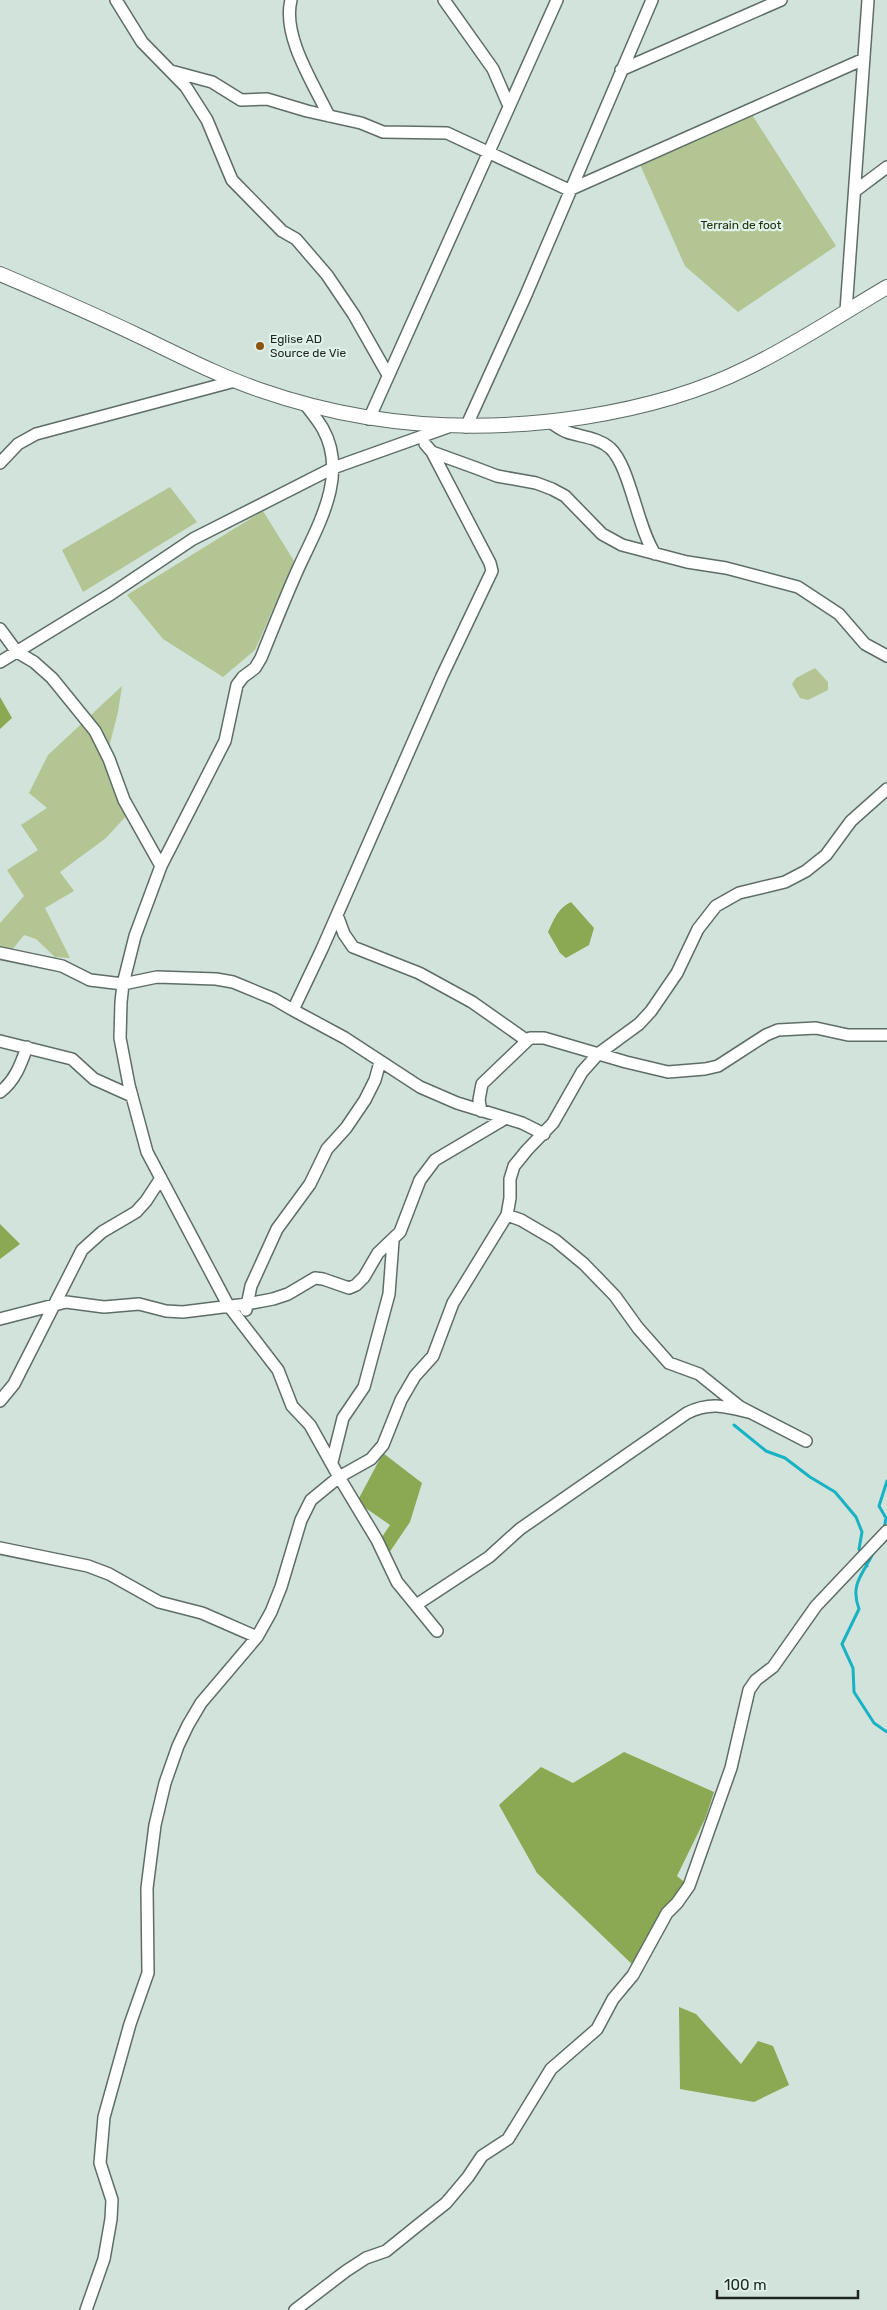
<svg xmlns="http://www.w3.org/2000/svg" width="887" height="2310" font-family="Rubik,sans-serif">
  <style>
    .green { fill: #b2c592 }
    .forest { fill: #8ba853 }
    .lines { fill: none; stroke-linecap: round; stroke-linejoin: round }
    .stream { stroke: #17b2c3; stroke-width: 3 }
    .minor-casing { stroke: #5e6e67; stroke-width: 14 }
    .major-casing { stroke: #5e6e67; stroke-width: 16 }
    .minor { stroke: #fff; stroke-width: 11 }
    .major { stroke: #fff; stroke-width: 14 }
    .poi-dot { fill: #8d540e; stroke: #dff1e8; stroke-width: 2 }
    .labels { text-anchor: middle; dominant-baseline: central; stroke-width: 4.5; stroke-linejoin: round; paint-order: stroke }
    .park-label { font-size: 12px; fill: #24300c; stroke: #dff1e8 }
    .poi-label { font-size: 12px; fill: #1d2421; stroke: #dff1e8; text-anchor: start }
  </style>
  <rect width="100%" height="100%" fill="#d2e3db"/>
  <path class="green" d="M749,110L836,246L738,312L685,266L638,160Z
    M170,487L197,522L83,592L62,550Z
    M263,511L294,561L255,650L223,677L163,639L127,595Z
    M815,668L828,682V690L808,700L800,698L792,684L796,678Z
    M122,686L118,712L107,755L128,814L106,838L60,872L74,891L45,908L70,958L55,957L36,939L24,935L8,955L0,954V923L24,896L7,870L38,850L21,825L47,808L29,793L48,755Z"/>
  <path class="forest" d="M0,697L12,718L0,729Z
    M571,902L594,928L589,945L566,958L560,953L548,932C554,919 558,908 571,902Z
    M0,1224L20,1244L0,1259Z
    M383,1453L422,1483L410,1522L387,1556L378,1543L390,1525L357,1502Z
    M624,1752L714,1792L705,1819L677,1876L689,1886L636,1968L537,1873L499,1805L541,1767L573,1783Z
    M679,2007L696,2014L741,2064L758,2041L773,2046L789,2085L754,2102L680,2089Z"/>
  <g class="lines">
    <path class="stream" d="M734,1425L766,1451L785,1458L810,1477L835,1492L856,1517L862,1532L859,1549L867,1566
      M884,1529L886,1518L879,1506L887,1481
      M875,1549C865,1573 849,1582 859,1609L842,1644L853,1668L854,1692L874,1723L887,1732"/>
    <g class="minor-casing">
      <path id="minor" d="M116,0L142,42L186,87L207,120L232,180L282,231L296,239L327,275L354,315L388,375
        M291,0C282,36 313,83 329,116
        M444,0L493,69L509,106
        M621,70L781,0
        M171,71L212,82L241,100L267,99L307,111L361,123L383,132L447,133L569,190L864,59
        M855,191L887,167
        M846,311L868,0
        M305,404C311,412 318,420 323,429C349,476 317,527 298,569C285,598 273,628 261,658L255,668L243,677L237,685L225,741L161,866L135,936L123,984L121,1002L120,1038L129,1085L147,1152L228,1305L278,1370L292,1406L310,1425L339,1477L377,1540L397,1582L437,1631
        M369,419L557,0
        M550,422C555,425 561,430 567,432C581,437 597,437 610,448C630,466 637,527 655,554
        M466,427L525,297L652,0
        M425,444L432,452L476,468L497,476L536,483L552,489L565,496L602,534L622,545L687,562L726,568L798,587L839,614L865,644L887,656
        M0,463L18,444L36,434L235,381
        M0,629L17,652L34,662L52,678L95,731L109,759L124,800L161,866
        M0,662L111,594L193,539L333,468L448,427
        M337,915L344,934L353,947L419,973L472,1002L526,1040
        M0,953L62,966L90,980L123,984L157,977L216,979L233,982L274,999L293,1010L322,949L442,676L492,571L490,563L432,452
        M293,1010L345,1038L420,1087L457,1103L506,1118
        M0,1041L72,1059L94,1079L132,1096
        M0,1092C15,1081 21,1064 27,1047
        M481,1111L479,1100L482,1084L530,1038H544L626,1062L668,1072L705,1069L718,1066L766,1035L778,1030L816,1028L848,1035H887
        M507,1215L521,1220L555,1240L584,1264L615,1296L638,1328L669,1363L699,1374L740,1407L806,1441
        M246,1310L251,1286L277,1229L310,1184L327,1149L346,1128L365,1100L375,1080L380,1062
        M0,1319L66,1302L104,1307L139,1304L166,1311L183,1312L247,1304L273,1299L288,1294L315,1278L323,1279L349,1288L356,1285L364,1277L378,1253L400,1232L420,1180L435,1160L506,1118L522,1123L544,1134
        M0,1401L14,1384L82,1250L102,1232L136,1212L146,1201L161,1178
        M332,1462L343,1418L364,1387L389,1294L393,1241
        M0,1548L88,1566L109,1574L159,1602L202,1613L257,1637
        M416,1605L489,1557L520,1529L687,1413C710,1402 724,1406 748,1412
        M86,2310L104,2259L111,2219L112,2200L100,2163L104,2117L130,2024L148,1973L147,1888L155,1825L165,1783L178,1746L188,1725L201,1703L257,1637L271,1612L281,1587L301,1520L311,1500L339,1477L371,1459L383,1445L401,1400L415,1376L433,1356L453,1303L507,1215L510,1198V1179L514,1166L527,1150L553,1123L582,1072L598,1054L639,1024L651,1011L677,973L698,929L716,906L739,893L785,882L806,871L826,855L851,821L887,789
        M295,2310L346,2271L366,2258L386,2251L417,2226L446,2203L468,2177L482,2156L508,2139L551,2069L597,2029L613,1999L633,1975L667,1913L677,1903L689,1886L731,1768L749,1690L756,1680L773,1667L816,1606L887,1531"/>
    </g>
    <g class="major-casing">
      <path id="major" d="M0,274C47,294 93,314 139,336C179,355 219,376 260,390C366,427 474,434 584,417C641,408 695,394 747,368C795,345 841,314 887,287"/>
    </g>
    <use href="#minor" class="minor"/>
    <use href="#major" class="major"/>
  </g>
  <circle class="poi-dot" cx="260" cy="346" r="5"/>
  <g class="labels">
    <g class="park-label">
      <text x="741" y="225">Terrain de foot</text>
    </g>
    <g class="poi-label">
      <text x="270" y="339">Eglise AD<tspan x="270" dy="14">Source de Vie</tspan></text>
    </g>
  </g>
  <path d="M717 2290v8h141v-8" fill="none" stroke="#1d2421" stroke-width="2.5"/>
  <text x="724" y="2290" font-size="15" fill="#1d2421" stroke="#dff1e8" stroke-width="4" paint-order="stroke">100 m</text>
</svg>
